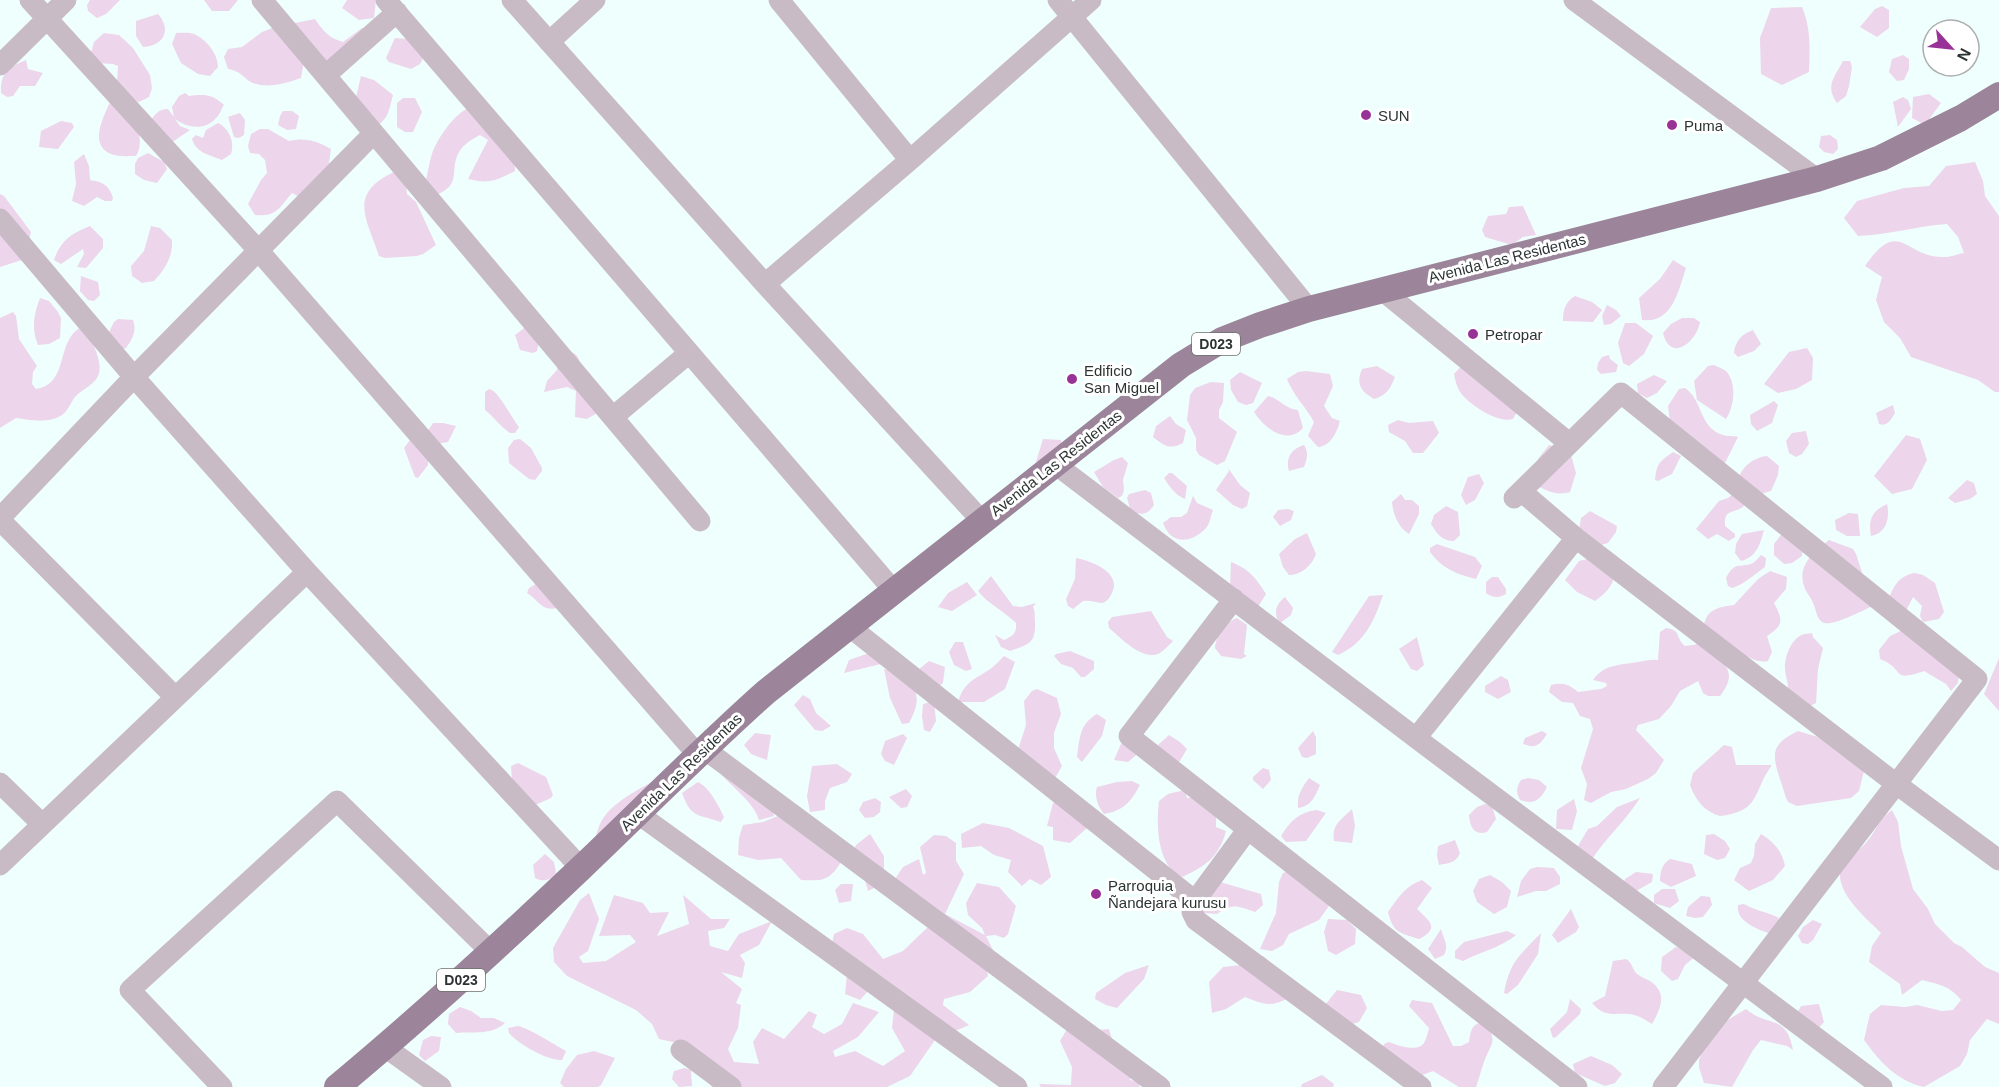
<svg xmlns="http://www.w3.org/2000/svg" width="1999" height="1087" font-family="Arial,sans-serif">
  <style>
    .green { fill: #edd5eb }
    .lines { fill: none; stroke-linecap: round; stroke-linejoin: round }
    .minor { stroke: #c8bbc6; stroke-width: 21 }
    .major { stroke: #9c859a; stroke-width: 26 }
    .poi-dot { fill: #993296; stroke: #fff; stroke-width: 2 }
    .labels { text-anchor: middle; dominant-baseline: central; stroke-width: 6; stroke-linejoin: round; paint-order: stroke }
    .shield { fill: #fff; stroke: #6b7170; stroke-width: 1.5 }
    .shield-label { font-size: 14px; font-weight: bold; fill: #2c3433 }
    .poi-label { font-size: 15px; fill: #2c3433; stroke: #fff; text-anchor: start }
    .street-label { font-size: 15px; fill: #2c3433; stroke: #fff }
  </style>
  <rect width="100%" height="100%" fill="#effffd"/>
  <path class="green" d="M90,0H120L106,14L97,18L88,11L87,5Z
    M204,0H238L229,11H212Z
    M347,0H376L374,18L359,20L342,8Z
    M1882,6L1889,10V28L1877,37L1860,27L1875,9Z
    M1802,7C1811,28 1810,50 1809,72L1782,85L1761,74L1760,38L1771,8Z
    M158,14C172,30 164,46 143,47L136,36V21Z
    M315,19C323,31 329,38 343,42L362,28L374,29L348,63L304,61L301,78C286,83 269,89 253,83C243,79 244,72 228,69L224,57L228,49L242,47L262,32L275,27Z
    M104,33L119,35L133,48L150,75L152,88L149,97L139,102L124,97L117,83L118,66L113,64L97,63L91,53L94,42Z
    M176,33C182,33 191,32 196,35C208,41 218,55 218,67L210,76L198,74L181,63L172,44Z
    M395,38L408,39L424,57L420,64L411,69L389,62L386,58Z
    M1903,55L1909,59V69L1904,80L1897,81L1889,72L1892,59Z
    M26,60L28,69L43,73L35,86H20L13,96L7,97L1,93C0,73 9,67 26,60Z
    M1843,61H1850L1852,67L1849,86L1846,96L1837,103C1825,86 1834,78 1843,61Z
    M361,76L374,80L393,95C388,113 389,120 371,129L352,114Z
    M185,93L189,96C205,94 212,94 224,105C221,109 220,115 216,118C205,131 187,128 175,119L180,126L190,130L168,145L149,124C154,115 158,109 168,109L174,117L172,107L179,96Z
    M1929,94L1941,103L1925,125L1912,118L1913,97Z
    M1903,97L1908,100L1911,109L1898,127L1893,102Z
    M403,98H415L422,112L413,132H405L397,127V103Z
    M110,102L132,109C136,124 145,142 136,156C128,156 118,157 111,154C88,145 104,116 110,102Z
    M469,108L514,152L515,171C496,181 489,184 468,179L488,140L480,135C471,140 463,144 458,154C450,170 461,185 438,194L425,184C428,174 429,161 433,151C438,138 455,113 469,108Z
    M283,111H292L299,116L296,129L287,130L278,125L280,116Z
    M240,113L245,120L244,135L239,138L234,137L228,117Z
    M61,121L72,123L74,127L58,149L39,147L41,131Z
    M218,123C229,128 235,142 231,154L222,160C210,155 196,153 192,139L196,135L203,138L206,130Z
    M260,129H268L289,141C306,137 317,141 331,149L326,183L305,200L292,193C279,208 277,217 255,215L248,204L261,180L267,173L265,160L259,154L250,153L248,146L251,134Z
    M1830,135L1837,140L1838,149L1833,154L1824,152L1819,147L1821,136Z
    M148,153L164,162L167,169L157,183L144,180L135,174V164L138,158Z
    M84,154L89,166L90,180C103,182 109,185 113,198L112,201H105L97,197L84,206L72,201L76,184L74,162Z
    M1975,162L1983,181L1985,196L1999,216V392H1995L1978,380L1911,357L1900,338L1884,322L1876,300L1882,277L1865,266C1900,215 1905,259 1945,257C1951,257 1958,254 1964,253L1958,237L1947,224C1917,226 1888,235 1858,236L1844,218L1857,201L1904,188L1929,186L1946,166Z
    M394,172L405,174L407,194L416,202L436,245L423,254L417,256L385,258L379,256C367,219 347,194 394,172Z
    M0,194L4,196L31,232L25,259L0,267Z
    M1523,206L1536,235L1523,237L1512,245L1485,237L1482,230L1488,216L1506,214L1509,207Z
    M90,226L103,239V248L86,268L77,267L84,254L83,249L61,264L54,260C60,241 72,233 90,226Z
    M151,226L160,228L172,240C173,257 165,269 154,281L142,283L132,276L131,266L144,251Z
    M1673,260L1686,268C1678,292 1672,324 1642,320L1639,298L1660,279Z
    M81,276L98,282L100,295L94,301L88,300L80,291Z
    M1575,296L1592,302L1602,310L1593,322L1563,321C1563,310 1565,302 1575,296Z
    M40,298L49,301L58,312L61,318L60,338L49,344L38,345C31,328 34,314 40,298Z
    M1607,305L1616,310L1621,316L1611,324L1604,325L1602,316Z
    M13,312L16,316L19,339L37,366L33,372L32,384L36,389C71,383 54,340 83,326C90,337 106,365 97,378C92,386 81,390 75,397C71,402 68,411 62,415C48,424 30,420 16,418L0,428V318Z
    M1682,318H1694L1700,322C1697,341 1671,364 1663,333L1671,324Z
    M118,319L133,320C137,332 132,339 126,348L120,350L109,332L114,322Z
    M1625,323H1636L1653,336L1644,354L1629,366L1623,363L1618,343Z
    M527,326L540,336L537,351L533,353L520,350L515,335Z
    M1753,330L1761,344L1754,351L1738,357L1734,353C1735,341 1742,334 1753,330Z
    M1807,348L1813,358L1812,380L1796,389L1778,393L1764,384L1789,352Z
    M558,350L574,353L578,357L599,412L587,419L575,417L576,391L567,387L544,392L547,381L557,370Z
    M1609,355L1610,359L1618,365L1616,372L1601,374L1597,370L1598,363L1602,357Z
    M1465,362L1520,406L1513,419C1499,424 1469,405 1460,392C1457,387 1455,380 1454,374Z
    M1714,365C1718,367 1724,369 1727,372C1737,385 1734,407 1726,419L1697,400L1694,381L1708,366Z
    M1377,366L1395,377C1390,389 1387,395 1374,399C1360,391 1356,384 1362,369Z
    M1306,371L1330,374L1333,386L1324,406L1332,418L1340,421C1337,432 1331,446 1318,447L1308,436L1314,422C1306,407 1293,395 1287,379L1298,372Z
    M1240,372L1262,383L1253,403L1246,405L1238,402L1231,390L1230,380Z
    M1654,375L1667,381L1657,393L1647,398L1638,393L1637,384Z
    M1211,382L1224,383L1223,402L1219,410V418L1237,432L1225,461L1217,465L1199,455L1196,450V438L1187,420L1190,395L1195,388Z
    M1685,388C1703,400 1699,428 1723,435C1728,437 1732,435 1738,437L1724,465L1670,421L1668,406L1679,389Z
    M489,389C498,390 511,417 519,427L515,433H510C500,426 494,417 485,410V392Z
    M1268,396C1279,398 1285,409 1298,410L1303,428C1287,446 1264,428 1254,412Z
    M1774,401L1778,405L1772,423L1757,431L1751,424L1750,415Z
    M1893,405L1895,413C1891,419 1888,427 1879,424L1876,413Z
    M1170,416L1176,424L1186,430L1183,443C1170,450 1164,446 1153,437L1156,426Z
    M1398,420L1409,423L1433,421L1439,433L1423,453H1413L1405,441L1389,432L1388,425Z
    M433,423H443L456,426L448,442L436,444L425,435Z
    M1806,431L1809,444L1802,454L1796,457L1789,453L1786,441L1792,433Z
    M1906,435L1920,439L1927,460L1912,489L1892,494L1874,476Z
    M520,439L531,448L542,468V471L535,480L529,479L509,463L508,448L514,440Z
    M1043,439L1061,440L1063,451L1046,466L1036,462Z
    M410,440L417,442L428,450V465L418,478L415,477L404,448Z
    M1304,445C1309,453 1307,459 1304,467L1289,471C1285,459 1291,449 1304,445Z
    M1549,445L1570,451L1576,473L1570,492C1557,496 1547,491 1536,485L1538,459Z
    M1673,452L1681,456L1672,474L1658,481L1655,480C1657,463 1659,462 1673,452Z
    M1767,456L1779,466L1778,475L1771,491L1757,495L1739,478C1742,466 1755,457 1767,456Z
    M1122,457L1128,463L1123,480L1124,490L1122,496L1118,498L1103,487L1094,472L1114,460Z
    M1228,468L1240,485L1250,493L1247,506L1242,509L1233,505L1216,490L1229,471Z
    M1169,473H1172L1187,486L1185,499C1176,496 1169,486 1164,478Z
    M1479,474L1484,483L1475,500L1466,505L1461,495L1468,477Z
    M1967,480L1974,483L1977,494L1970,499L1955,503L1948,498Z
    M1145,490L1151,493L1154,505C1147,515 1143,515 1131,512L1127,498L1129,494Z
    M1734,493L1747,500L1743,507C1732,514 1724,509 1725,526L1735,534V537L1729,541L1717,534L1708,539L1696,529L1719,501L1728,498Z
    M1401,494L1405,500H1412L1419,506V514L1409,534C1398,527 1393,514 1392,502Z
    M1193,496L1197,503L1213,510C1211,515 1210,524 1206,528C1191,544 1171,545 1163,523L1171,517H1181L1187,513Z
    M1887,504C1890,517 1887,533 1871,536C1868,519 1872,511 1887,504Z
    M1446,506L1458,512L1460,535L1454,541C1442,541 1437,534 1431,524L1434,515Z
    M1288,509L1294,511L1291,520L1280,526L1273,517L1278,510Z
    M1590,511L1617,526L1616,532L1608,543L1601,545L1579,530L1581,518Z
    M1849,513L1858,514L1860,536H1847L1836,530L1835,520Z
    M1764,530C1760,544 1757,557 1741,561L1735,553L1736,544L1742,534Z
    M1783,532L1803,542L1802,556L1792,563L1784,564L1774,555V544Z
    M1307,533L1316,554C1312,565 1302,575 1289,575L1283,567L1279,554L1295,539Z
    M1829,540L1853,549L1856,554L1873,606C1863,610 1834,626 1824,623C1816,620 1816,608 1813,603C1811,597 1806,593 1804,586C1797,565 1814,552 1829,540Z
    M1437,544L1475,557L1482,566L1476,579C1458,575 1441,568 1430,552V548Z
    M1761,555L1766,558L1765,567C1755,574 1743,585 1732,588L1728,586L1726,578C1735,560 1740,569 1753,563C1756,561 1758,558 1761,555Z
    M1076,558C1091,561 1122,572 1112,593C1110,597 1107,602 1102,603C1096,603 1090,600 1083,601L1073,609L1068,606L1066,599L1075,579Z
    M1591,558L1615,575C1612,587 1605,594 1595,601L1577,592L1565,580L1579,561Z
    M1231,562C1249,569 1256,578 1266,594L1256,610L1230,586Z
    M1770,571L1787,577L1786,589L1774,603C1783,620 1784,625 1767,636L1772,652L1768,661C1750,666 1719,636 1704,626C1706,609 1719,607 1734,605L1758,579Z
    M1915,573L1923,575L1935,583L1944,612L1939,619L1923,622L1920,616L1922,606L1913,597L1907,609L1892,611L1888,602C1892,588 1899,575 1915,573Z
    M991,576L1013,606L1022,607L1036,603L1033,607C1036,613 1034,615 1035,621C1036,644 1029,644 1010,651L1001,647L995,635L1004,640C1013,636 1017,633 1016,623C1004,611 987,603 978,591Z
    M1492,577H1498L1506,589V594C1499,598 1493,598 1486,593V582Z
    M539,582L557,608C542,612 539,600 527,593L529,588Z
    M967,582L977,595L952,611L938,607L948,593Z
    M1383,595C1374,621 1365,643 1338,655L1332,652L1369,596Z
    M1285,597L1293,608L1291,615L1279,624C1274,612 1275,605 1285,597Z
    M1151,611L1167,637L1173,641C1169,645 1164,651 1158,654C1141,660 1121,638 1109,628L1108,622L1112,617Z
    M1237,618L1247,625L1244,654L1247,656L1241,659L1221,656L1215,648C1216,636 1225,622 1237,618Z
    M1666,628C1682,630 1675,638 1685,646L1699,644C1719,660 1742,668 1720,696H1708L1703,693L1698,681L1680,691L1671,706L1659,719L1638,725L1636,730L1664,760L1656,773L1648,779L1626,789L1611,792L1591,803L1584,800L1587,784L1581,768L1593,729L1590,719L1580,716L1573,703L1562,702L1549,692L1551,685C1563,682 1569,684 1578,692L1601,689L1607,686L1606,683L1593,680C1604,664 1621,665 1638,662C1646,661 1650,659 1658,660L1660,632Z
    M1903,630L1959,672L1958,683L1951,691L1946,684L1924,671C1890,683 1906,669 1880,659L1879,650L1890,636Z
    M1812,633L1813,637L1823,648L1818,669L1816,703L1806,708L1787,693C1790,685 1785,677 1785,669C1784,658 1791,639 1802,635C1805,633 1809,634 1812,633Z
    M1417,637L1424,665L1417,671L1411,669L1399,649Z
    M955,642H963L972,669L966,671L954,665L949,652Z
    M875,651L885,663L844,673L849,660Z
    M1070,651L1094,661V669L1085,677H1081L1073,668L1061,664L1054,656L1056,654Z
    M1004,656L1015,662L1005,689L984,702H958C963,686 970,681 984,673C992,669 998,662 1004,656Z
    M1999,658V711L1984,694Z
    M929,661L945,667L943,683L938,687L918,670Z
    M884,669L907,674C919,692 920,703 909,723L902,724L890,698Z
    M1501,676L1508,680L1511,692L1498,699L1485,692V686Z
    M1037,689L1057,698L1061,714L1054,733V748L1062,766L1055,778L1016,756L1026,725L1024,701L1032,691Z
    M803,695L810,699L816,713L831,726L822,731L815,730L794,705Z
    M934,701L936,721L930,732L924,730L922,716L923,704Z
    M1097,714L1106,720L1102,736L1082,762L1077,757C1080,737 1079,725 1097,714Z
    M1127,730L1142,750L1128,762L1114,760Z
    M1313,731L1316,737V754L1307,758L1302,757L1298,748Z
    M1542,731L1547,734C1540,745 1536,749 1523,744L1525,738Z
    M1798,731L1818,737L1864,771L1859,791L1851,798L1797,806L1788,802C1784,794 1783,787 1780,779C1771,752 1772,744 1798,731Z
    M755,733L771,735L767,760L751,754L744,745Z
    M903,734L907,738L894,765L885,761L881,754L885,741Z
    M1169,735L1180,742L1187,749L1178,764L1163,755L1158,745Z
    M1724,745L1732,747L1736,765H1772C1752,792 1762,811 1720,816C1705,812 1695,800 1690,785L1693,773Z
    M518,763L546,777L553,795L551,798L533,806L512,779L511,766Z
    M837,764L852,774L847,782L830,788L825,801V810L810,812L807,796L812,766Z
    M1263,768L1269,770L1271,780L1263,789L1253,780V777Z
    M717,769L770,795L774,816L759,820C753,800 729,786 717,769Z
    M660,777L593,847C595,839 597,831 600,824C610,802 641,789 660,777Z
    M1309,778L1320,785C1315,796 1312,806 1298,808C1297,795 1301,789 1309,778Z
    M1528,778L1539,780L1547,787C1540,800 1535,805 1520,800C1516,792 1516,788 1521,780Z
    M1132,781L1140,785C1131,802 1123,811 1104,814C1098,807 1094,796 1097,787L1117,782Z
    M698,782C710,788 718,805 724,817L721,822C697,814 691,818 682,793Z
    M906,789L912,796L907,807L901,808L889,797Z
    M1185,790L1187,798L1196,797L1216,816V827L1226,831C1219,857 1206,866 1182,877C1157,866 1156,826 1159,801L1168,794Z
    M875,798L881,802L880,812L874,817L865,818L859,810L863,802Z
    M1640,798C1626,821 1605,838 1591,861L1578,846L1588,829L1597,826L1617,807Z
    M1574,799L1577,811L1572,830L1556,829L1557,810Z
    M1077,801L1087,828L1070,843L1053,840V827L1047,826L1053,803Z
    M1485,804L1492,806L1496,819L1487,832C1474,836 1470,827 1469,815L1477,807Z
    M1352,809L1355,826L1352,843L1334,841C1331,825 1341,820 1352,809Z
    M1317,810L1326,813L1306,841L1286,842L1281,836C1290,821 1299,812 1317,810Z
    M1892,810L1898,822L1901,846L1913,889L1928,909L1935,924L1954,943L1962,947L1985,967L1999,973V1024L1987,1019L1970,1040L1967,1054L1960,1066L1924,1087C1897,1081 1880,1062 1864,1040L1870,1014L1881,1005L1905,1007L1917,1005L1942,1011L1953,1010L1961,1000C1950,986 1938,984 1922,980L1902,995L1900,984L1869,962L1872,946L1881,933C1863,915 1823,883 1848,857C1852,852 1859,850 1863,846C1875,835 1876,822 1892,810Z
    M785,813L841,862C829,881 823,881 801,880L781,858L758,860L738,855L739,838L743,825L763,822Z
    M983,823L1009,828L1043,846L1051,877L1041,885L1030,879L1022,886L1008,872L1011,860L994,855L981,846L962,848L961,834Z
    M870,834L884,856V883L868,891L860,862L854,849L856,845Z
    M1714,834L1725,841L1730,849L1725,858L1717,860L1704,854L1706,835Z
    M1761,834C1774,842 1782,851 1785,866L1773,880L1749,891L1734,880L1740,868L1751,863L1754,856L1755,844Z
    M934,835L946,836L956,843V861L964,874L945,914L985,935L982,928L968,915L966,903L977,883L999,887L1016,906L1008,934L1004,938L995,935L986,936L993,950L984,955L988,976L970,992L944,999L943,1005L969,1025L935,1040L910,1076L887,1087H712L696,1070L691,1046L659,1039L652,1024L636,1010L567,976L554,962L553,948L580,900L589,893L599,919L588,951L579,957L583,963L606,961L636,942L630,935L599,936L614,895L643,903L650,913L669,912L657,936L689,924L683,895L711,919H730L724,928L708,931L710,946L728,951L739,934L772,921L759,945L740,955L745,963L742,978L721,972L742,989L736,1003L741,1005L738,1028L728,1049L734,1062L759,1064L753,1042L762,1028L784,1039L809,1011L817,1015L812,1027L824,1034L842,1024L853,1003L879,1012L858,1037L833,1051L835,1057L855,1051L883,1066L905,1051L892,1028L896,991L877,981L860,1000L845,994L847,975L832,944L834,934L847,928L863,934L883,959L903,951L929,926L891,885L903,867L919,859L923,875L926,873L920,847Z
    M1455,840L1460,853C1456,863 1449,863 1439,865L1437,856L1438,846Z
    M545,854L554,862L556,873C550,881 543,882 535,878L533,865Z
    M1670,859L1692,864L1696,876L1671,887L1660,881C1660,872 1662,864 1670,859Z
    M1537,867L1554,868L1560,877V884L1546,891H1536L1517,897L1521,881L1530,869Z
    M1295,869L1331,903L1319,920L1289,934L1283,945L1272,951L1260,949L1276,913L1279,882L1283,873Z
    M1636,872L1653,874L1652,882L1636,891L1623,886L1625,879Z
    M1490,875L1502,882L1511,891L1507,907L1494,914L1477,902L1473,891L1479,879Z
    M1422,880L1432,888L1417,909C1429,921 1441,928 1419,939C1400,933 1393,933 1388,912C1398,898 1405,886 1422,880Z
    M1220,882L1261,894L1263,905L1255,912C1237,906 1233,903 1217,914L1203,913L1201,899Z
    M841,884H853L851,901L839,903L835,890Z
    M1662,889H1675L1679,901L1670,908L1654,903V895Z
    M1701,896L1710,897L1712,905L1703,917L1695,918L1686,916L1688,907Z
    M1744,904C1756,911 1768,912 1779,918L1775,932L1771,934C1758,930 1735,921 1738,905Z
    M1571,909L1579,927L1576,932L1558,943L1552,935Z
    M1328,919L1347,920L1356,929L1355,944L1336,955L1328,951L1324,932Z
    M1813,920L1822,924L1813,940L1808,944L1802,943L1798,936L1803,927Z
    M1441,929C1444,940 1449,945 1444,955L1435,959L1428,949Z
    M1507,931L1516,935C1502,947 1480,952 1463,961L1455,958V951L1464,942Z
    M1541,933L1538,954L1518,985L1507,994L1504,993C1510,961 1519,956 1541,933Z
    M1676,947L1697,955L1685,965L1678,979L1672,981L1661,971L1662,957Z
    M1263,956C1276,966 1290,981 1288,998C1270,1008 1263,1004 1245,997L1226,1009L1212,1013L1209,982L1223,967L1250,964Z
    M1626,959C1632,962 1632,969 1637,974C1641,977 1646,979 1650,981C1668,993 1661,1008 1652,1024C1647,1021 1640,1016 1634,1015C1617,1011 1606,1020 1592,1003L1605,996L1613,961Z
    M1149,965L1144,979L1117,1008L1106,1005L1095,999L1096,993L1125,973Z
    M1337,990L1361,995L1367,1008L1359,1022L1349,1025L1321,1010Z
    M1570,999L1581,1009L1580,1014L1556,1037L1553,1038L1550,1029L1567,1012Z
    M1412,1000L1432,1003L1453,1046H1461L1469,1042C1471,1030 1471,1025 1484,1021C1499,1043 1491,1042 1484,1062C1481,1070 1479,1079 1476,1087H1459L1433,1071L1420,1076L1381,1056L1384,1044L1389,1042C1397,1045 1417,1053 1424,1043C1426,1039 1428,1033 1429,1028L1409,1006Z
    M1819,1004L1824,1022L1816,1031L1796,1015L1801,1006Z
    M460,1007L471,1011L481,1018H494L505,1023C491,1036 473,1031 456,1033L448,1024L449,1014Z
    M1746,1009C1768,1028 1786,1013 1793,1050L1787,1046L1761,1040L1753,1050L1732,1087L1704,1083L1699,1067V1060L1709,1036L1721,1024Z
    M1074,1017L1098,1030L1109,1029L1114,1046L1135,1065L1130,1080L1141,1082L1139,1087H1041L1039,1084L1071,1085L1072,1067L1060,1041Z
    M518,1026C529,1028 555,1045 566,1051L562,1060C548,1061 518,1044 509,1033L508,1028Z
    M431,1036L441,1037L439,1051L425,1061L419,1055L423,1040Z
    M594,1051L615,1058L601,1085L598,1087H564L560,1083L566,1069L577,1055Z
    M1591,1056L1612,1065L1622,1074L1615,1083L1605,1086L1575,1073L1573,1064Z
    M685,1068L691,1070L692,1086L679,1087L672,1079L674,1071Z
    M1322,1075L1334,1084L1333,1087H1301L1302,1084Z"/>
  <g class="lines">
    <path class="minor" d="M30,0L258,250L697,754
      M262,0L700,521
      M386,0L894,591
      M512,0L765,284L982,521
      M779,0L910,160
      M1058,0L1309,309
      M1574,0L1817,179
      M549,42L595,0
      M0,65L66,0
      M326,75L397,12
      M0,219L134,377L307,572L581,868
      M765,284L910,160L1091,0
      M1382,290L1569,443
      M613,417L689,353
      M1055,464L1416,738L1882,1087
      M1521,491L1576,538L1895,783L1999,860
      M1514,498L1621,393L1977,679L1663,1087
      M0,518L134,377L374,133
      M0,520L175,697
      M1234,599L1129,736L1577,1087
      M850,627L1195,901L1192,912L1196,920L1421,1087
      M1416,738L1576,538
      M703,748L1160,1087
      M0,783L42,824
      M637,813L1017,1087
      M0,865L307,572
      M1195,901L1248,829
      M385,1047L441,1087
      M681,1050L731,1087
      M222,1087L130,990L337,801L491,952"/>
    <path class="major" d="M337,1087C421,1017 502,943 581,868C643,809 702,749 766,692L1181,365L1222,340L1260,325L1309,309L1817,179L1881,158L1961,118L1999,95"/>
  </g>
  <g class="poi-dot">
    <circle cx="1366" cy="115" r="6"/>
    <circle cx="1672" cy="125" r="6"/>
    <circle cx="1473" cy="334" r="6"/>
    <circle cx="1072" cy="379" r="6"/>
    <circle cx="1096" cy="894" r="6"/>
  </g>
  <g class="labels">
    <g class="shield">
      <rect x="1192" y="333" width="48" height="22" rx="4.5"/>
      <rect x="437" y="969" width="48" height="22" rx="4.5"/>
    </g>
    <g class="shield-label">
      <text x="1216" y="344">D023</text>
      <text x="461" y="980">D023</text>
    </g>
    <g class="poi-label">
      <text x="1378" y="115">SUN</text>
      <text x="1684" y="125">Puma</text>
      <text x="1485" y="334">Petropar</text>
      <text x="1084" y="370">Edificio<tspan x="1084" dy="17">San Miguel</tspan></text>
      <text x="1108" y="885">Parroquia<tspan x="1108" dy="17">Ñandejara kurusu</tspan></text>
    </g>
    <g class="street-label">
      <text transform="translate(1507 258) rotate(-14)">Avenida Las Residentas</text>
      <text transform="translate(1056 463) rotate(-38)">Avenida Las Residentas</text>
      <text transform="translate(681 772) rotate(-44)">Avenida Las Residentas</text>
    </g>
  </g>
  <g transform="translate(1951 48) rotate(117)"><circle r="28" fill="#ffffff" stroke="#abaead" stroke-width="1.5"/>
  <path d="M0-4.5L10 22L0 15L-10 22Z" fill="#993296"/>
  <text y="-9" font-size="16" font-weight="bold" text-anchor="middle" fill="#2c3433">N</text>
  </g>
</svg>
